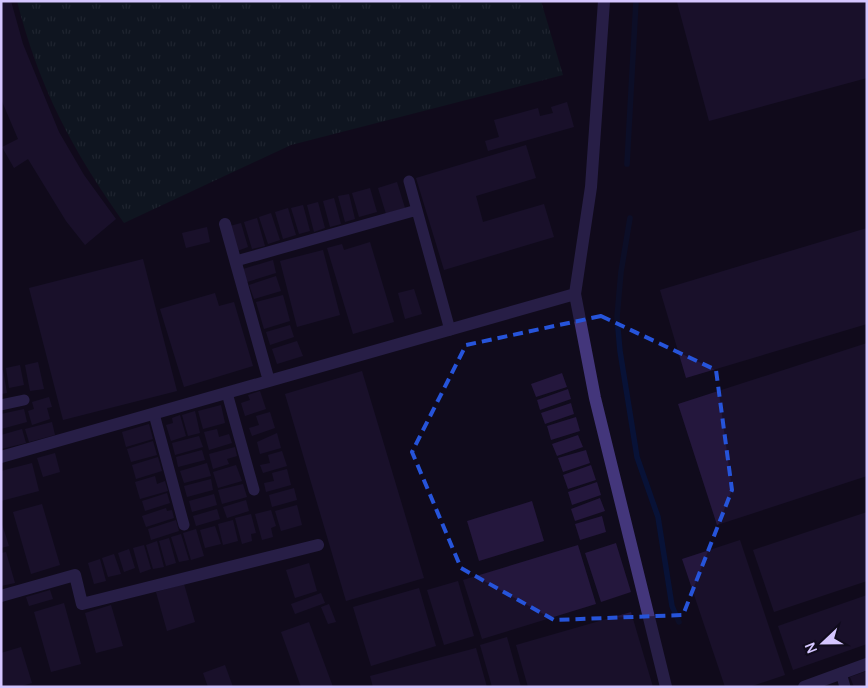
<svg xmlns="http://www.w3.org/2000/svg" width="868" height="688" font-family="Manrope,sans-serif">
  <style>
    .grass { fill: url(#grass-tufts) }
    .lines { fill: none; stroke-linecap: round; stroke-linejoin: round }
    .stream { stroke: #081237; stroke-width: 5.5 }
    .building { fill: #24173d }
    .service { stroke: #43367b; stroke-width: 11 }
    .minor { stroke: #43367b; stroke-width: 12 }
    .marked { fill: none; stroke: #2654da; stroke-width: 4; stroke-dasharray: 10 6; stroke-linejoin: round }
  </style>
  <defs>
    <pattern id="grass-tufts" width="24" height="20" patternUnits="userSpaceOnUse" patternTransform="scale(1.25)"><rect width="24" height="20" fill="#0e2326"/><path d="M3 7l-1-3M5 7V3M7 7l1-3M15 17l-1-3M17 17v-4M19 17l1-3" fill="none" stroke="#304147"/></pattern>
  </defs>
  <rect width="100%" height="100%" fill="#100b1c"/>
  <path class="grass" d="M17,1H541L563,75L291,145L124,223C73,151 39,88 17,1Z"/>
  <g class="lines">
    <path class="stream" d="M627,164L636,1
      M630,218L621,272L617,317L620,351L637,457L658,517L672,606L679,622"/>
  </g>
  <path class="building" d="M1,1H11L23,44L59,132L84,175L116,219L85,245L66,221L28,159L14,168L2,147L18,139L1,99Z
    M681,1H867V78L709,121L677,2Z
    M567,102L574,127L488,151L485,141L499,137L494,120L538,108L540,116L553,113L551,107Z
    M526,145L536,178L476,196L483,222L544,204L554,237L444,270L416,178Z
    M397,182L405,208L386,214L378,188Z
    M370,188L377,212L359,217L352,193Z
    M349,194L355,219L345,222L338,196Z
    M334,198L341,224L330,227L323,201Z
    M318,202L325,228L314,232L307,205Z
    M303,205L310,231L299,234L291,208Z
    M288,208L296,235L283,239L275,212Z
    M271,213L280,240L268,244L259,217Z
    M257,218L265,246L252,249L244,222Z
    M241,223L248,247L237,251L230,226Z
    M207,227L210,242L186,248L182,233Z
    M867,228V324L686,378L660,290Z
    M370,242L394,322L353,334L327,248L342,244L344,250Z
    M323,250L340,315L297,327L280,261Z
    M143,259L177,391L63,420L29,288Z
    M273,260L276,273L247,282L243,269Z
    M276,276L281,291L254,299L249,285Z
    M414,289L422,314L405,319L398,293Z
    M215,293L219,306L234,302L253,366L184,387L160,309Z
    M283,295L290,321L264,329L256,302Z
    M290,325L294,337L270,345L266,332Z
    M297,341L303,356L277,364L272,349Z
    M867,343V476L717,525L678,404Z
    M38,362L44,389L30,391L25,365Z
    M20,365L24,385L9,388L6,368Z
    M1,370H3L7,393L1,394Z
    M362,371L424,578L346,601L285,394Z
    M562,373L567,387L536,397L531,384Z
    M568,389L571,399L540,410L537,400Z
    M260,391L266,409L245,416L241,403L250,400L248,395Z
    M49,397L52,407L47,408L50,419L32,425L28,411L34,409L32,402Z
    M571,403L574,414L545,424L541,413Z
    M221,405L225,423L203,429L198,411Z
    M24,409L27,422L1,429V414Z
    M195,411L200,433L188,436L182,415Z
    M270,412L275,428L252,436L249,428L259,425L256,416Z
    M180,415L186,436L171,441L166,425L173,423L172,418Z
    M576,417L580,431L551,440L547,426Z
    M52,422L55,435L29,442L25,429Z
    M149,424L153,439L126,447L122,432Z
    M22,429L26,443L1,449V435Z
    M217,429L219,437L229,434L232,443L209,450L204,432Z
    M277,433L281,448L260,454L257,442Z
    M578,435L583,447L557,456L552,444Z
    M199,436L203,447L175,455L172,443Z
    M153,441L157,455L131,462L127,449Z
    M235,447L237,456L227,459L229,464L213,469L209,454Z
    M202,450L205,460L178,467L176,457Z
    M586,450L590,463L563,472L558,458Z
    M282,451L287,466L263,473L260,465L270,463L268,455Z
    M55,453L60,472L43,477L37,458Z
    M158,457L162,471L136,479L132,465Z
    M32,463L39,491L1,501V471Z
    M207,463L211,476L184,483L180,471Z
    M236,465L242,481L218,488L213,472Z
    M591,465L596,480L568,489L563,475Z
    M287,469L291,485L266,492L264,483L274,481L272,473Z
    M155,476L157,484L165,481L168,491L140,499L135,482Z
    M211,479L213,490L187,497L184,486Z
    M597,482L601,495L572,505L568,492Z
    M243,484L247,497L222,504L218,490Z
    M294,488L297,500L272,507L269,495Z
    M167,493L170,503L145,511L142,501Z
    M214,494L217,505L192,512L189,501Z
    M600,498L605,511L575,521L571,509Z
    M246,500L249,511L227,518L223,507Z
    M532,501L544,541L479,561L467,521Z
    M42,504L60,565L31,574L13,512Z
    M297,505L302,525L281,531L275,511Z
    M166,508L167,511L172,510L174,518L146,527L142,516Z
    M217,509L220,519L196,526L193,516Z
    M271,510L276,526L271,528L273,537L262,540L255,514Z
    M867,512V581L774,612L753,550Z
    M251,514L256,533L251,534L252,541L242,544L235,518Z
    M602,516L606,532L580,540L575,524Z
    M176,520L179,531L151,540L148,529Z
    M233,520L238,541L223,545L218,524Z
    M1,521L9,546L1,548Z
    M215,526L221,544L205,548L200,530Z
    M196,529L204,556L191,560L183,533Z
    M181,534L189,560L179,562L171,537Z
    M169,538L176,563L166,566L159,541Z
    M740,540L785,675L749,687H725L682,559Z
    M157,541L164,567L153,569L146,545Z
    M616,543L631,592L601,602L585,553Z
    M144,545L151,569L140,573L133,548Z
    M578,545L596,604L482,639L463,580Z
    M129,549L135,568L124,572L118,553Z
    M6,552L15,583L1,586V553Z
    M114,554L121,574L108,577L102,558Z
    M100,559L106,581L94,584L88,563Z
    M309,563L317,591L295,598L286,570Z
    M458,581L474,636L444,645L427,590Z
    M184,584L195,622L167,631L156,592Z
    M419,588L436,646L371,666L353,607Z
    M50,590L53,599L29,606L26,597Z
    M321,593L325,603L295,614L291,604Z
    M867,595V644L793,670L778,626Z
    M64,603L81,664L51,672L34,612Z
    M329,604L336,622L328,624L321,607Z
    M111,605L123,646L96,653L85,613Z
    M631,612L653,687H528L516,645Z
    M309,622L333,687H301L281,632Z
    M507,637L521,687H492L480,645Z
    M21,647L32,683L18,687H1V653Z
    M476,648L487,687H373L370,676Z
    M225,665L233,687H208L203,673Z
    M867,671V685L854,687L850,677Z"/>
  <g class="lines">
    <path class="service" d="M409,181L450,330
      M236,261L417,210
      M227,393L254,490
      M1,405L24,400
      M154,414L184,525
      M841,673L845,687"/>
    <path class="minor" d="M604,1L591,187L575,294L595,398L666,687
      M225,224L269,381
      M1,457L575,294
      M1,596L75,575L82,604L318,545
      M804,687L867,664"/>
  </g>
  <path d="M0 0H868V688H0ZM601,316L716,370L732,490L683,615L554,620L461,568L412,452L466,345Z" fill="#100b1c" fill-opacity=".55" fill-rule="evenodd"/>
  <path class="marked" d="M601,316L716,370L732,490L683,615L554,620L461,568L412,452L466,345Z"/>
  <rect width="868" height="688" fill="none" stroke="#d5c6ff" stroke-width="5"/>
  <g transform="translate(823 643) rotate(248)" stroke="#100b1c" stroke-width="4" paint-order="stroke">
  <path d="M0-4L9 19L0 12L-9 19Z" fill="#d5c6ff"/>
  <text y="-8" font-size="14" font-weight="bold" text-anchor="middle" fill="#d5c6ff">N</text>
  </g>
</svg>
